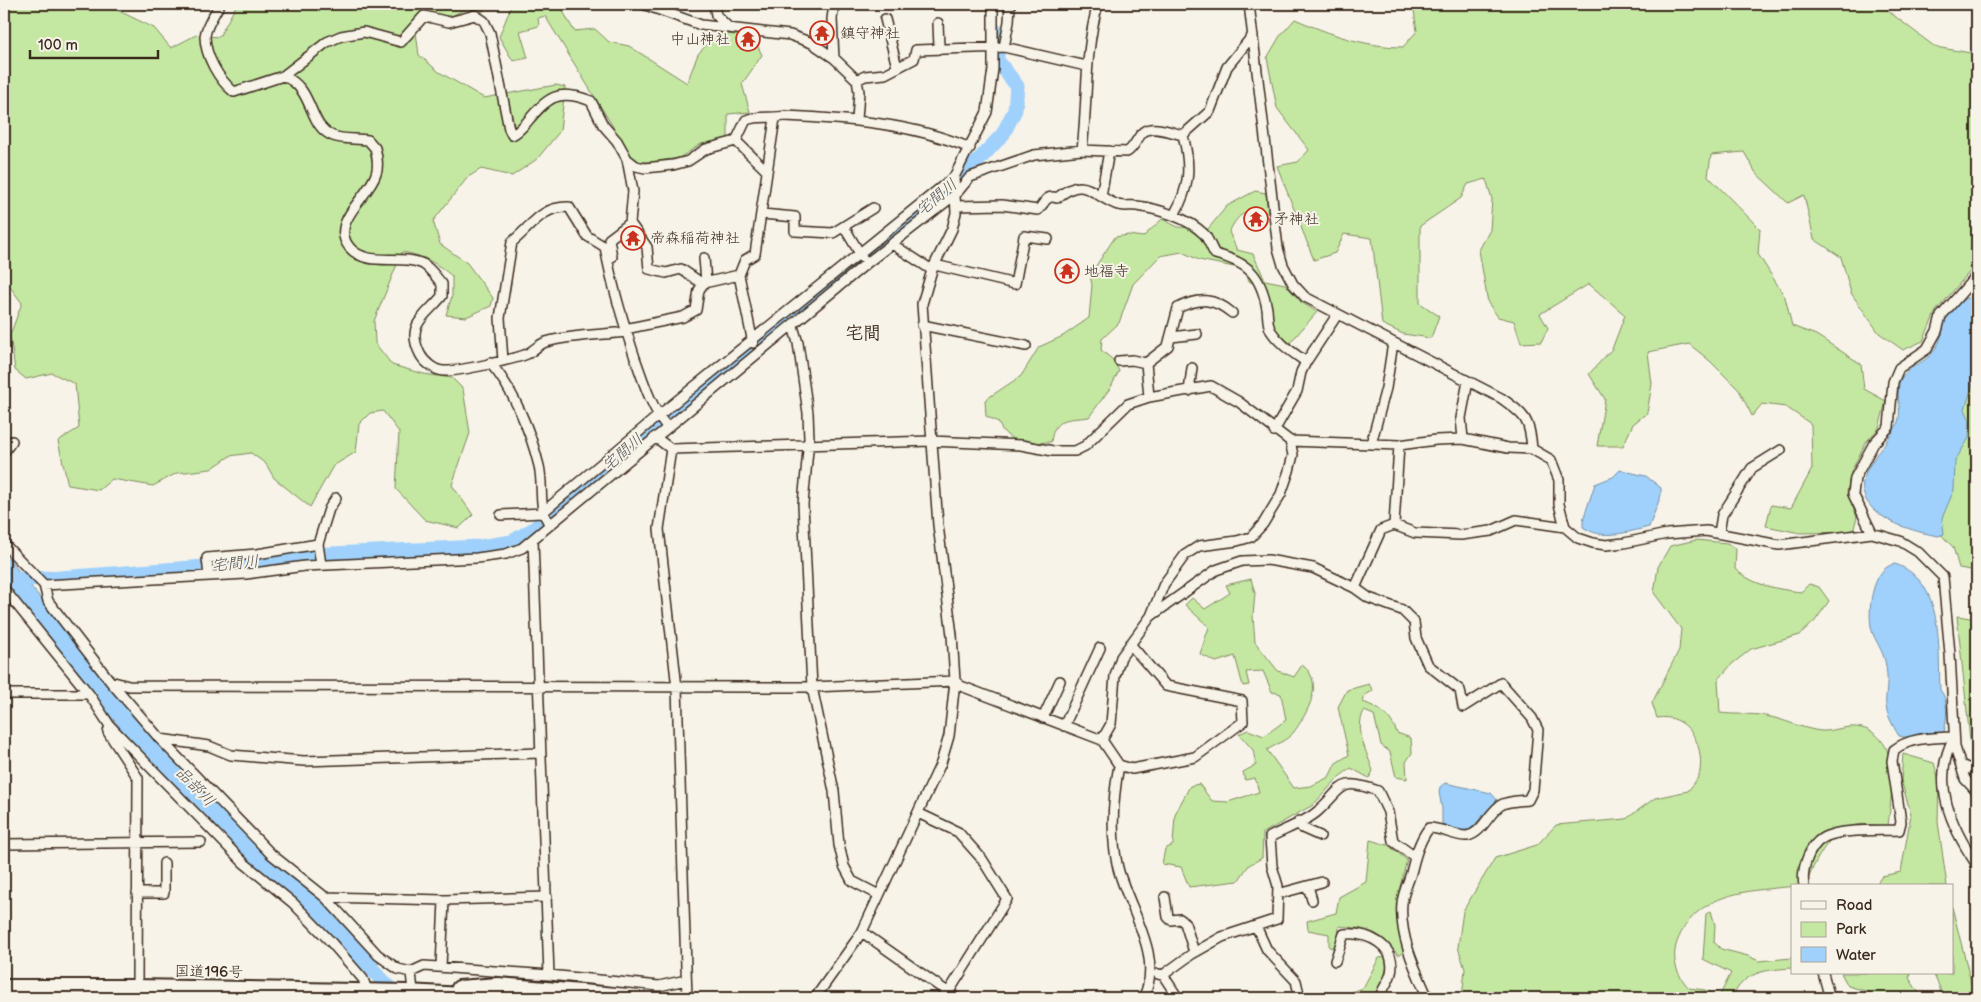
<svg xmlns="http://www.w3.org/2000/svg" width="1981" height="1002" font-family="'Balsamiq Sans','Klee One',sans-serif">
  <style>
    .green { fill: #c4e8a2; stroke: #808960 }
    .water { fill: #9fd1fc; stroke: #778ea3 }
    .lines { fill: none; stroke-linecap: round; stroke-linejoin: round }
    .river { stroke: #9fd1fc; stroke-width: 15 }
    .minor-casing { stroke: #3b2a1e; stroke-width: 12 }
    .trunk-casing { stroke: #3b2a1e; stroke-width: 18 }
    .minor { stroke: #f7f3e8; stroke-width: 9 }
    .trunk { stroke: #f7f3e8; stroke-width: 14 }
    .labels { text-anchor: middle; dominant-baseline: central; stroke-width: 4; stroke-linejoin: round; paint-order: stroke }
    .poi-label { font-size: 15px; fill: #3b2a1e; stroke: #f7f3e8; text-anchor: start }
    .street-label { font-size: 15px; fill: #3b2a1e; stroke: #f7f3e8 }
    .water-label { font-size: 16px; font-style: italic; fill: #545456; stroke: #f7f3e8 }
    .quarter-label { font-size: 18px; font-weight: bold; fill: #3b2a1e; stroke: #f7f3e8 }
  </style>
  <rect width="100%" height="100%" fill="#f7f3e8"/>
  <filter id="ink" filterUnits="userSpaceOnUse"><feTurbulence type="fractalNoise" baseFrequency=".02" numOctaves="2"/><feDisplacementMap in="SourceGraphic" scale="10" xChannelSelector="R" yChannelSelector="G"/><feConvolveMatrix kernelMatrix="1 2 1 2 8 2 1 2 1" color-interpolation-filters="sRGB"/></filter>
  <g filter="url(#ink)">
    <path class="green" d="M4,4H46L57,9L62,4H111L115,9L154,28L171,48L196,35L219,37L237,4H485L483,12L467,8L450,17L424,11L416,32L419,55L439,72L484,98L556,85L565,87L560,131L537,159L512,176L481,169L468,177L433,221L440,244L467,263L493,298L491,306L466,317L446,315L452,296V276C436,263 423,255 402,252L374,321L375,343L392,365L424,374L452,378L463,389L470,433L452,485L473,515L459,528L425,520L396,489L399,432L383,411L370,413L359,424L356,452L333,466L310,507L274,478L266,464L251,453L230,456L211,469L177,473L153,486L112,479L99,490L68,485L58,441L79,428L75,384L52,373L26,379L15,370L10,335L22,303L8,284H4Z
      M512,4H559L574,31L595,29L609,42L629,46L687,83L698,54L718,33L753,37L762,55L742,84L750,112L728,114V139L701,144L679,158L650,162L634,161L545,16L538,18L539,26L520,31L528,58L513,61L499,37Z
      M1413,4H1879L1935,47L1977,54V263L1936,311L1923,341L1903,350L1879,333L1851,293L1841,257L1814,239L1804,195L1788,203L1756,173L1744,152L1711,155L1708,176L1760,229L1758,254L1785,297L1792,326L1816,335L1861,364L1864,389L1886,401L1879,428L1866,442L1851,472L1847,492L1857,517L1853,532L1800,533L1766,526L1771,505L1791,508L1812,469L1811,424L1786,407L1762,404L1752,416L1739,390L1710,361L1689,344L1648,352L1652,384L1647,413L1633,424L1623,446H1597L1605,399L1589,374L1612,349L1625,315L1589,284L1540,314L1548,328L1541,342L1521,343L1514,321L1498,317L1488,303L1479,250L1490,230L1492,199L1486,179L1468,184L1461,198L1420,226V303L1439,316L1431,338L1403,334L1382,324L1372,238L1344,234L1335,253L1314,260L1277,166L1298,162L1309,150L1277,108L1267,58L1280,36L1295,19C1329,34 1365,47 1403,47L1417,31Z
      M1255,191L1266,193L1268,213C1245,210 1240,211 1229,232L1237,250L1253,254L1265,280L1285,284L1301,302L1317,312L1289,344L1275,330L1264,290L1249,281L1244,269L1199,260L1182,252L1160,256L1133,284L1119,323L1102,339L1101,350L1113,360L1119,371L1111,387L1089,417C1068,420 1054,416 1051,442C1029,443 1007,445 998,422L986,416L985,400L1021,376L1039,347L1063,336L1089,318L1092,285L1090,275L1115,237L1128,235L1143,237L1162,219L1178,227L1208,229L1227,206Z
      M1977,343V571L1959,568L1953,547L1926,519Z
      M1696,540L1727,543L1736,549L1735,569C1754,586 1777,589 1801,592L1809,584L1819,587L1829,601L1815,621L1800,635L1751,649L1732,664L1718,680L1720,713C1735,715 1751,713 1766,716C1784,719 1802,729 1821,731C1834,732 1847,724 1862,728C1903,739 1891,796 1888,826C1878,826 1866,823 1856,825C1828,831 1815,861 1806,885C1758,891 1698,887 1677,942C1671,960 1677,975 1689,988L1705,990L1719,997L1731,973L1703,959L1706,914L1711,911L1715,925L1714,942L1721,949L1748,956L1759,961L1792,958V968C1765,970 1744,971 1732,998H1462L1465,969L1458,947L1463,911L1495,858L1537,845L1556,825L1626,819L1655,798L1688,791C1692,786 1699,778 1700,771C1704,743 1687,713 1657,718L1652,703L1679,650L1681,629L1654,593L1658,567L1670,546Z
      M1251,579L1255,593L1253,616L1255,642L1278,671L1294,677L1302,665C1326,682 1307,714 1293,733C1287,740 1275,745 1267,750L1294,788L1311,786L1329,777L1336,763L1349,755L1338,707L1347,690L1369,684L1373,691L1365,695L1363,702C1380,708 1391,716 1397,733L1411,738L1412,753L1406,762L1407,779L1396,777L1390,752L1381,745L1374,715L1364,711C1354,730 1367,752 1373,771L1369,778L1351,768L1339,777L1313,805L1263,833L1262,858L1249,865L1238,881L1189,887L1181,867L1162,864L1165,849L1173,845L1175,814L1190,786L1199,784L1212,801L1228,802L1259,792L1255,778L1245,780L1243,772L1256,765L1253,750L1239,734L1248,730L1264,736L1286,720L1281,694L1272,692L1263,671L1246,672L1249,685L1243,686L1235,656L1216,662L1200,654L1209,627L1185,605L1192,598L1205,609L1230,593L1226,585Z
      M1957,616L1977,619V761L1972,759Z
      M1903,754L1934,763L1939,780L1938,822L1947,886H1875L1882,876L1901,872L1911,814L1901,780Z
      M1370,840L1388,845L1407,860C1396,901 1392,911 1405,952L1398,955C1379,930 1368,929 1339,926L1338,949L1329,947V934L1308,930L1307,921L1336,913L1339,897L1366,882Z
      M1952,907L1972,986L1976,998H1941L1940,988L1933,973H1952Z
      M1388,957L1387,998H1336L1363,988L1379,958Z
      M1841,973H1911L1909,978L1922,998H1868L1869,992L1848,986Z"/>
    <path class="water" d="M1966,298H1977V371L1965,409L1970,421L1969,438L1955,461L1954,490L1942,518L1944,534L1938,536C1915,532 1872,520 1864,495C1855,471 1890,443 1898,422C1903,408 1893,391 1902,377C1910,365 1926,363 1934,351C1950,327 1936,317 1966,298Z
      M1620,470L1646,476L1661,488V495L1649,527C1628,532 1602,541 1583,527V520L1595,484L1613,477Z
      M4,553L81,648L292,874L333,911L379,963L359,968L243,858L142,754L4,588Z
      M1895,564C1945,581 1938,648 1940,690C1949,699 1947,721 1944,732C1932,738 1912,739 1899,736C1892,724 1884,711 1886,697C1887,685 1888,678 1886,666C1884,653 1878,645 1873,634C1866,616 1871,567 1895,564Z
      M1445,783L1491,793L1497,800L1471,829C1461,832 1451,827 1442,824V809L1439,792L1440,787Z"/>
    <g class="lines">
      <path class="river" d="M19,579L60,578L231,565L311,555L480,547L512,542L534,529L655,425L804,309L963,177L1003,134L1015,110L1017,86L997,60V32
        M355,951L399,998"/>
      <g class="minor-casing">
        <path id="minor" d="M220,4C215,13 206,26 205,36C205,56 219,80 234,92L283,76L327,42L341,36L364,32L401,42L424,16L449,22L475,15L484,21L490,33L509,129L512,135C519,132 522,127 527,122C548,97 558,88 591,101L603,125L617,141L627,159L636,166L645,168L673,165L688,161L706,149L736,141
          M643,4L701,25L790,35L812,43L834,58L857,80L859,92L857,120
          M714,4L716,15L729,28
          M834,4L832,19L834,58
          M1249,4L1278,248L1283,265L1293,284L1305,297L1501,398C1525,415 1530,419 1532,449
          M885,19L897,67
          M938,23L939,48
          M1004,47L1009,22L1010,4
          M283,76C315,88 307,126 333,136C344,140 356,138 368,140L375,148C377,156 379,166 376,174C369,197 328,223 350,248C368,268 400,253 423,264C430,268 436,277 442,284V296C426,316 405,324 420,354C424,362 435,371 444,371C457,372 515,359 527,354C533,351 539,344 546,342C570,335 601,335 626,332
          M857,80L865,76L885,74L914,59L916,50L1004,47L1086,66
          M736,141L746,120C759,115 772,119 785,116C849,119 911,123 970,148
          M736,141L767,171
          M1082,150C1088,100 1084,53 1098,4
          M1101,196L1109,151
          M956,206L1002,205L1038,210C1045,203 1046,194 1057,198C1085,174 1091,195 1118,205C1125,207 1130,205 1137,206C1159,209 1188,218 1204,234C1208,238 1211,248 1215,254C1247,262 1261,274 1267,309C1268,317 1267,324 1271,331C1280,345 1294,353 1306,362
          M762,214L795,217V231L833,233L873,208
          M1174,215C1190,187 1191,167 1183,135
          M630,223L647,247L649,269L666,273L681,269L703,284
          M844,227L862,257
          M892,244L932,270
          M612,257L609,239L630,223L633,191L627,159
          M704,258L706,282
          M935,265L1015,284L1024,236L1048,239
          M922,325L1026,346
          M793,326L798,343L808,413L809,439L803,504L812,687L834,791L839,845L844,866L852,881L879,895
          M625,329L683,317L696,310L699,290L704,283L739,275
          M1171,337L1197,334
          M753,343L739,275L745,260L755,254L775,118
          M503,361L500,318L512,242C532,226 541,206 569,207L587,236L605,247C612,286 623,321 635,358C644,383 651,407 667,427
          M1119,361L1132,360L1146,363L1168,346L1178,308C1199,297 1214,298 1232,313
          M490,363C513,388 531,433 539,466C544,487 537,507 550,525
          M1146,363L1149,397
          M1189,391L1192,368
          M1274,431L1297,391L1301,372L1306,362L1337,315
          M655,437L671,449L931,441L1021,445L1053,451H1075L1085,446L1128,404L1149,397L1211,386L1239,402L1290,441L1399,445L1436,440L1463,439L1508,448L1532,449L1551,460L1559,480V504L1565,527L1578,538L1593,543L1606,545L1624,543L1667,534L1706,531L1779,545L1872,533L1900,541L1918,552L1943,577L1950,654L1955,747L1965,779L1977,792
          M1463,439L1461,418L1468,381
          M1371,444L1386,388L1393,343
          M671,449L659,529L677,688L687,998
          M4,452L12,441
          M501,515L542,513L658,416L954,177
          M1394,525L1399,445
          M1719,533L1722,515L1752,468L1781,450
          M1872,533L1853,494L1855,478L1874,443L1889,427L1893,382L1899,368L1927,349L1937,331L1941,316L1977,275
          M533,540L549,975
          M4,544L44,585L48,601L110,681L160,739L271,854L325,897L378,955L398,969L411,972L413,992
          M318,544L321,565
          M209,576L207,558L257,554L318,544L329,509L336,498
          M44,585L246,574L305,566L477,558L506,554L522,548L867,263L956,194L970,177L1034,155L1082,150L1127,152C1135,147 1136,139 1143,132C1152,124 1173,133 1183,135L1210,111L1227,67L1253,35
          M1355,588L1381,530L1394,525L1415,533L1461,535L1491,531L1516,520L1565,527
          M4,589L89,694L110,726L244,863L293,903L330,941L363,979L370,998
          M1151,616L1216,570L1242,561L1268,560L1313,568L1355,588L1369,598L1402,610L1414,622L1416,638L1428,665L1460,690L1463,707L1501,683L1532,718L1538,730L1533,790L1528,800C1520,801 1508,801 1501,805C1489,812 1482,834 1467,836C1457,837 1442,828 1429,828C1419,841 1415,857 1411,873C1408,883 1403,893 1402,903C1399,936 1415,969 1428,998
          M110,681L129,686L812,687L955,681L961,686L1102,740L1119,765C1113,798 1110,835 1118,868C1128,908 1165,957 1143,998
          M4,694H89
          M1043,718L1060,681
          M110,726L108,732L138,778L137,987
          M1064,726L1100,648
          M160,739L209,746L231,755L304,761L540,753
          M1102,740L1111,724L1115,676L1121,657L1151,616L1164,584L1185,555L1199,546L1237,541L1251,537L1263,524L1281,494L1289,471L1293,455L1290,441
          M1119,765L1132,769L1195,757L1243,722L1242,701L1166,686L1130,644
          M1961,765L1977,772
          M918,813L958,832L982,859L1007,899L948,993
          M1299,821L1302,828L1320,836
          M4,844L201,842
          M1308,886L1312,900
          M1804,886C1801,868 1810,840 1830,835C1849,829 1879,831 1899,830L1901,822L1892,761L1894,750C1910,737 1933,738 1954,737C1930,782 1951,827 1977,865
          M137,893H164V863
          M1278,894L1322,882
          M325,897L444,900L547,897
          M1165,897L1168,917L1171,920L1180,919L1185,923L1194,952
          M1256,926L1267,950L1296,981L1300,998
          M862,932L956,998
          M1335,961L1344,934C1367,932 1397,945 1391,973C1389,982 1382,988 1380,998
          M441,967L444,900
          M411,972L424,966L549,975L659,986L686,980
          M1823,973L1829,995
          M1158,974L1163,975L1178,998
          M1163,975L1192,954L1222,937L1277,919L1278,886L1272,866L1270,837C1285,829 1306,822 1318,811C1343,789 1338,776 1378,791L1388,812L1393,841L1415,857
          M815,998L862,932L941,763L949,736L955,681L952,635L938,525L922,304L932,270L952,229L956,213L954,177L987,112L993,69V4"/>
      </g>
      <g class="trunk-casing">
        <path id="trunk" d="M4,987H137L407,992L519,998
          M459,988L498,985L652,998"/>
      </g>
      <use href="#minor" class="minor"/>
      <use href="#trunk" class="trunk"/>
    </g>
  </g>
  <defs>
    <g id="temple-ring" transform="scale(1.25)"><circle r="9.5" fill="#f7f3e8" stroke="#c8321e" stroke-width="1.5"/><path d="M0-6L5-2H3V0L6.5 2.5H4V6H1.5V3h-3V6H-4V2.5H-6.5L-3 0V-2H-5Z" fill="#c8321e"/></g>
  </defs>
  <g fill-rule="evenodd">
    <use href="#temple-ring" x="822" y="33"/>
    <use href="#temple-ring" x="748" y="39"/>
    <use href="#temple-ring" x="1256" y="219"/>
    <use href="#temple-ring" x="633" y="238"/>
    <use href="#temple-ring" x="1067" y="271"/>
  </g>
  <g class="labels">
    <g class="poi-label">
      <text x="840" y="33">鎮守神社</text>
      <text x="730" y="39" text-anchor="end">中山神社</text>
      <text x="1274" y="219">矛神社</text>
      <text x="650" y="238">帝森稲荷神社</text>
      <text x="1084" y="271">地福寺</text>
    </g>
    <g class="street-label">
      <text transform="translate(209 972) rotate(1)">国道196号</text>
    </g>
    <g class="water-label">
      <text transform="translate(937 198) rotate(-40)">宅間川</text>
      <text transform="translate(623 453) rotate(-41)">宅間川</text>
      <text transform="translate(235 564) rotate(-6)">宅間川</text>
      <text transform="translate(195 787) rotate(46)">品部川</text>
    </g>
    <g class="quarter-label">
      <text x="863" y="333">宅間</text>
    </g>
  </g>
  <rect width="1981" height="1002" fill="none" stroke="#f7f3e8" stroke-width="20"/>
  <rect x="10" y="10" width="1961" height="982" fill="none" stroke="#3b2a1e" stroke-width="2" filter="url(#ink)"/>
  <rect x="1791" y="884" width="162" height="90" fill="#f7f3e8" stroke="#aca397"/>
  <rect x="1801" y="901" width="25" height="8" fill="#f7f3e8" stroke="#aca397"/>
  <text x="1836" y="910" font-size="15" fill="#3b2a1e">Road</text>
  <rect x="1801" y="922" width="25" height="15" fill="#c4e8a2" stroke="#aca397"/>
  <text x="1836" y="934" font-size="15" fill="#3b2a1e">Park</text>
  <rect x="1801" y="947" width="25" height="15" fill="#9fd1fc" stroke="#aca397"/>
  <text x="1836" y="960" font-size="15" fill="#3b2a1e">Water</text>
  <path d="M30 50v8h128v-8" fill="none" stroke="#3b2a1e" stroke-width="2.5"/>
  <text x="38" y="50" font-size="15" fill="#3b2a1e" stroke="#f7f3e8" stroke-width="4" paint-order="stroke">100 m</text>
</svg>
